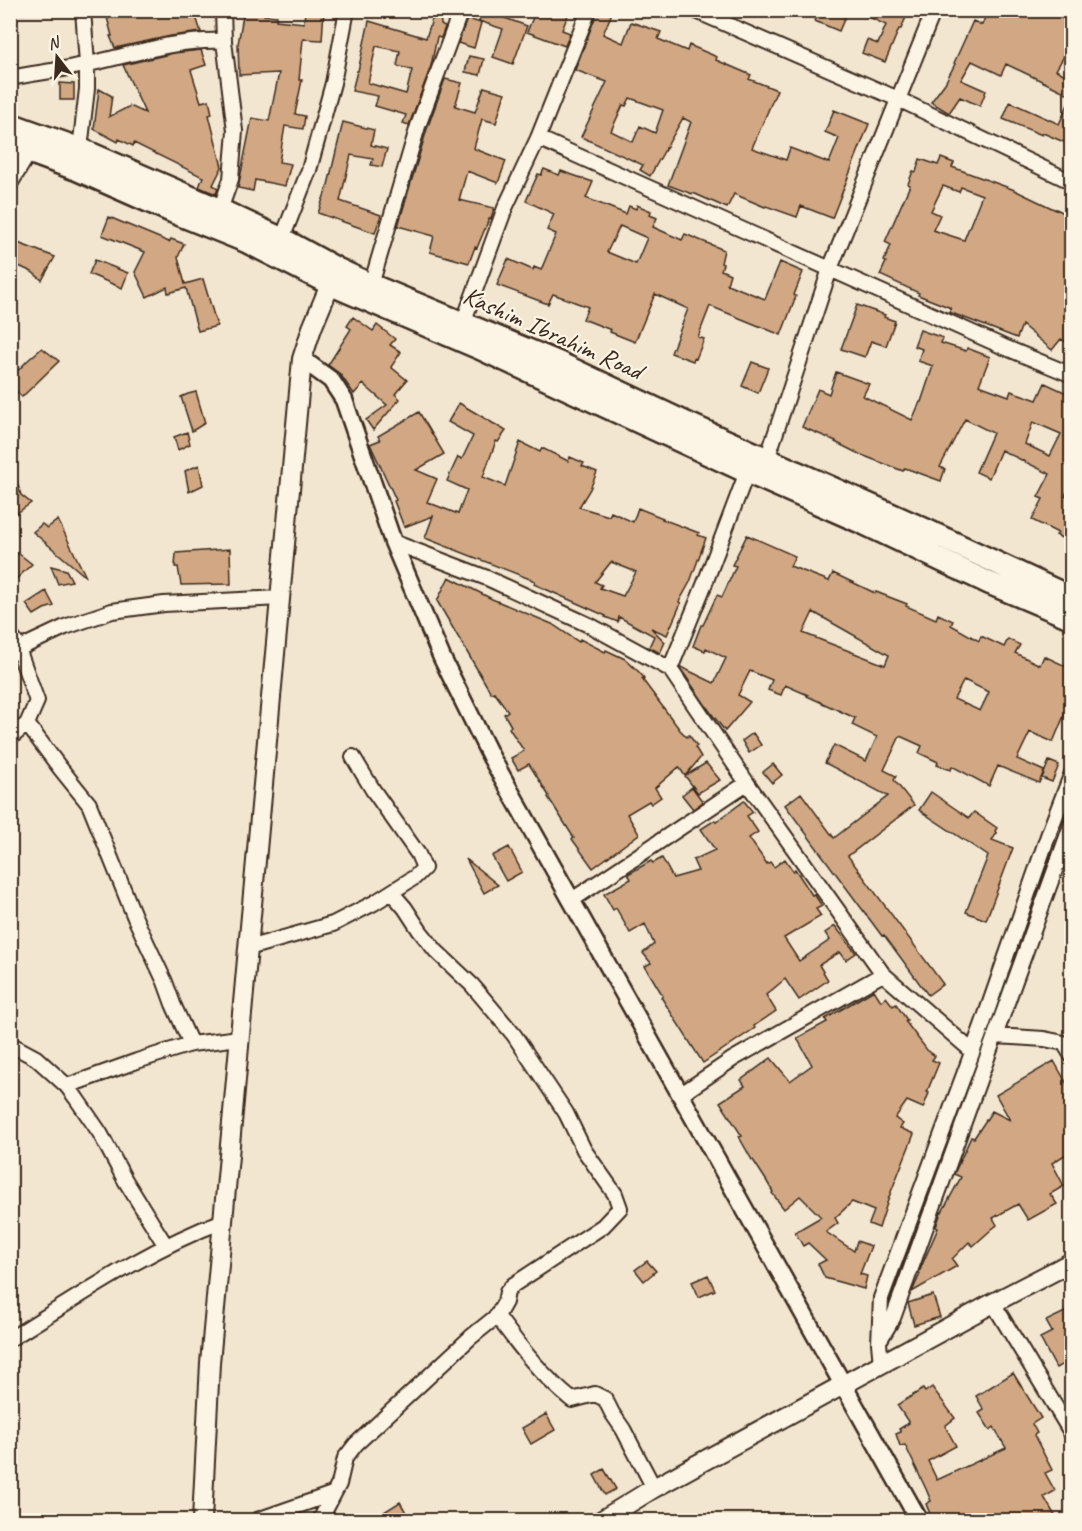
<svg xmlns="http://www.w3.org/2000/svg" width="1082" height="1531" font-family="Caveat,sans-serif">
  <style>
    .building { fill: #d1a883; stroke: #3b2a1e; stroke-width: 1.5; fill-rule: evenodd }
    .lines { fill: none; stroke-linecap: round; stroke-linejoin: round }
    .minor-casing { stroke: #3b2a1e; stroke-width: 18 }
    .tertiary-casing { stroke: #3b2a1e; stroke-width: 21 }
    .secondary-casing { stroke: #3b2a1e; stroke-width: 22 }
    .trunk-casing { stroke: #3b2a1e; stroke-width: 26 }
    .minor { stroke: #fcf5e5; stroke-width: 14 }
    .tertiary { stroke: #fcf5e5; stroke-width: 16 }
    .secondary { stroke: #fcf5e5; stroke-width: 18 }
    .trunk { stroke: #fcf5e5; stroke-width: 21 }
    .labels { text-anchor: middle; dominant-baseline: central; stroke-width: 4.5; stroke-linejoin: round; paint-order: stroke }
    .street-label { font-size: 26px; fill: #3b2a1e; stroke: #fcf5e5 }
  </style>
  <rect width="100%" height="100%" fill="#f3e6d1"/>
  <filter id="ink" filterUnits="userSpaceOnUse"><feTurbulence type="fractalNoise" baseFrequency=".0167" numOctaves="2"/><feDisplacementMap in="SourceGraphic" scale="12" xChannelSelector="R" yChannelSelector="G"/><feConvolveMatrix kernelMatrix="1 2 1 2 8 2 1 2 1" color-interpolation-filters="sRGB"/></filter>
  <g filter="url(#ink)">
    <path class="building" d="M105,10H194L201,32L171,36L115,48L110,36H112Z
      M244,10H264V15L277,16L276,20L304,23L305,10H324L322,40L303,39L299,80H302L295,114L305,116L303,129L285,126L279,162L291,164L285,186L255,180L253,191L238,188L252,118L269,121L279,73L239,75L238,44Z
      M435,10H440L441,25L445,27L441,38L437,37L431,66L409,125L403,123L406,115L375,106L378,96L352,91L357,71H358L369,21L426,38ZM376,46L400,51L397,66L412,70L406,94L368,83Z
      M482,10H505L502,17L527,26L513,64L493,57L503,29L479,21Z
      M536,10H570L562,30L570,33L565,46L527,32Z
      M598,10H605L612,13L603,34L623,43L631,22L661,32L658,39L687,51L689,45L717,57L716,60L751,75L749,79L777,90L752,148L786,160L790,148L829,163L839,138L825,132L834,110L869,124L832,218L801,206L797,217L766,206L765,207L734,194L727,208L693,193L692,194L668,185L691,122L683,118L650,176L640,170L643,165L581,137L607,82L575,70ZM630,98L663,110L655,133L640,126L633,142L611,131L623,105L626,106Z
      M820,10H848L839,31L815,21Z
      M854,10H909L901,29H899L885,62L862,53L867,40L878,44L886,25Z
      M988,10H1051L1063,16L1062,18L1071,25V44L1056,70L1071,78V95L1006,64L1001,75L972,61L961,80L986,91L980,106L960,97L949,113L931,102L945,83L955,64L954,63L973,21L982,25Z
      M467,19L481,23L474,48L458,43Z
      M201,50L206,65L191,70L201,102L209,100L212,114L209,115L222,167L213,185L218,188L216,194L199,187L203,177L134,143L133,146L119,139L118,142L94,129L99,89L112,96L109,117L130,106L145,113L123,65L174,53Z
      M469,56L484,59L480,75L465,72Z
      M445,79L462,83L455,106L475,112L484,87L505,93L496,123L482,119L474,148L475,149L506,161L498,183L467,171L459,200L494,208L491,219H489L477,248L475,247L469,263L430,252L434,236L398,226L427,129Z
      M60,83L74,84V100H60Z
      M1071,98V145L1043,133L1042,135L1003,119L1010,102L1059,124Z
      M343,122L374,130L371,145L387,149L382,167L371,165L373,159L351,155L340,201L381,215L375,233L318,213L328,185Z
      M941,158L954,163L952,167L1012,189L1056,210V209L1071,216V345L1061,339L1052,350L1022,325L1017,338L949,312L951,308L918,295L919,293L880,275L886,262L884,261L891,245L885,242L910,185L908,184L913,171L916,172L920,159L938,165ZM943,186L959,192L961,187L982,195L964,240L933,230L940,215L931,211Z
      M544,169L559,175L561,171L593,182L586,198L626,214L629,206L636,209L637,205L651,211L650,215L657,218L653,227L682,240L685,234L724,250L721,263L723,264L721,270L730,274L727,284L765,299L780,262L803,272L794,295L796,296L781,335L710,306L698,337L704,339L696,359L694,358L693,361L671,353L688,309L655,294L635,342L610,332L611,330L583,319L588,307L553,294L548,304L497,285L508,259L533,270L534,267L541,270L556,234L547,230L554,214L526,201L538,174L541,175ZM620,226L647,238L636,264L607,252Z
      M109,217L169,242L171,239L184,244L178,257L185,284L203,279L217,326L198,331L186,288L168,293L167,287L147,297L135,272L145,252L102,235Z
      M10,240L55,257L42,280L32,272L10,262Z
      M95,260L128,273L122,288L89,274Z
      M857,305L885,315L884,317L895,321L886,346L871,341L865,357L841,349Z
      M353,317L373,331L377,325L395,339L390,345L401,352L391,367L407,380L395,394L400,399L373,430L366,420L387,405L363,384L354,394L340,374L328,365L351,329L347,326Z
      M920,330L943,338L941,343L966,351L967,348L990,357L979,385L1009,396L1011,391L1037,400L1045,383L1071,395V483L1065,496L1071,499V543L1056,535L1058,533L1032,520L1043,499L1038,497L1050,474L1001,450L989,478L976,472L993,433L965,419L940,467L945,469L941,481L905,468L903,471L859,454L835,442L836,441L802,427L818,389L829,394L836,372L869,384L863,396L912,420L920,402H921L933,366L918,361L922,349L914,346ZM1033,422L1061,434L1050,456L1025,444Z
      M42,348L59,361L22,397L10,385V379L27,361Z
      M752,362L768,368L758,393L742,386Z
      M196,392L205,423L192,431L181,397L188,394Z
      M459,403L506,431L498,442L496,441L483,477L505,486L520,442L540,452L542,448L568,461L570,457L584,463L582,466L597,472L590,489L579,507L609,516L611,512L633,522L638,508L663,518L662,519L699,533L698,535L706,538L690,582L679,602L681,603L667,635L651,628L665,642L660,653L649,647L654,636L619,617L618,622L605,617L606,616L534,584L535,581L425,538L433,516L404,527L394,501L396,500L370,444L380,440L378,436L419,412L444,454L416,470L437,479L427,502L458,514L467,490L447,481L458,457L462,459L473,436L448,422ZM611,562L636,572L623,596L600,588L602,585L595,582Z
      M187,432L190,444L178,450L174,437Z
      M199,465L203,485L189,492L185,471Z
      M10,469H13L21,495L31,503L10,518Z
      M58,520L86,577L33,532L42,524L47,528Z
      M747,535L795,556L790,566L829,581L833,573L875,593L876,592L907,604L906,606L936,619L938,614L953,621L951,625L979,641L981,636L1004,647L1008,639L1020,645L1015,653L1040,665L1044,656L1070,668L1066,676L1071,679V699L1053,742L1030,732L1017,759L1044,771L1039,783L998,766L989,786L952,766L951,770L937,765L938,762L919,753L922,746L900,736L884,770L896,776L894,780L914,805L848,856L943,984L928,995L884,935L882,936L785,805L801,793L834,838L888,796L825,763L834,745L866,761L877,737L852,725L855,718L807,696L808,695L785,685L781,695L768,690L772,680L750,671L738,695L750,702L725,731L711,713L680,668L681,667L714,683L726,658L706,648L705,651L693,646L701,625H703L717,595L722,597L736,566L732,565ZM813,612L889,655L885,665L803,633ZM964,680L989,692L980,711L954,699Z
      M230,549L231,584L181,585L178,567H175L176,553Z
      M18,553L32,564L10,585V561Z
      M51,566L66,570L72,581L58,584Z
      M449,577L492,599L552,624L579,642L580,639L605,652L606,650L625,659L640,673L644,678L642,679L680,730L687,737L689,735L697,746L695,747L701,757L685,776L679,767L655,788L661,797L651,804L649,801L627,814L639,834L593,868L572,839L574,838L548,797L549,796L529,764L518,770L511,758L524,751L509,728L511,726L504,714L508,711L494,692L491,693L437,601Z
      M46,591L54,606L44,609L34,615L26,604Z
      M753,733L761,745L749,753L742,741Z
      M1049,761L1059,765L1052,782L1042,778Z
      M706,763L720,780L698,793L685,776Z
      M773,764L782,775L772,783L763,772Z
      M692,787L703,802L693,809L682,795Z
      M931,792L969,818L974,812L997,828L995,831L997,833L992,840L1013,848L986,920L966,912L988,856L919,810Z
      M744,801L753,812L747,816L758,832L749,838L767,864L770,862L774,867L785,859L793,871L795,869L812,895L814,894L822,906L816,909L821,916L784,938L799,961L830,940L825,933L835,926L856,953L846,960L840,952L819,965L828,980L799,1000L785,979L766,995L776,1011L754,1026L755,1028L703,1063L661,997L663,996L645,966L651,963L643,953L654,944L645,924L630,933L616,908L613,910L604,894L631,879L628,874L651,861L653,863L662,858L673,878L698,871L693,860L715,850L701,829L715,820L716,822Z
      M509,847L522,872L506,881L492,856Z
      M466,859L498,885L484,893Z
      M874,990L881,1001L886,997L893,1006L896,1004L907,1020L905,1021L927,1050L935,1056L932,1060L939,1063L927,1092L929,1093L923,1108L907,1101L895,1118L903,1124L900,1128L914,1134L889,1197L879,1228L869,1224L874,1211L852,1202L835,1218L838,1223L826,1232L854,1251L857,1241L871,1246L860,1274L867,1276L864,1289L825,1278L818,1264L826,1260L808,1243L803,1246L795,1232L821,1217L800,1196L784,1209L772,1193L773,1192L766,1180L753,1160H752L739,1137L742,1136L720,1102L745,1086L741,1080L771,1058L790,1081L812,1065L797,1038L827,1022L825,1019Z
      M1054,1061L1071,1091V1151L1052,1163L1064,1186L1050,1194L1057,1204L1028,1220L1018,1204L993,1218L997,1225L992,1229L973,1246L969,1242L952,1259L957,1266L912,1292L920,1274L919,1273L922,1265L938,1228L936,1227L941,1212H942L961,1177L954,1174L971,1137L974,1138L992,1111L1010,1120L996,1095Z
      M647,1261L656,1271L644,1281L635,1270Z
      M708,1275L715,1290L699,1297L692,1282Z
      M933,1295L940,1317L914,1325L908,1303Z
      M1071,1309V1380L1063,1364L1056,1368L1040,1338L1052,1332L1046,1321Z
      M1013,1373L1041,1418L1032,1424L1037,1433L1034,1435L1052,1470L1045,1473L1055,1491L1044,1497L1058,1521H933L926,1504L931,1501L926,1489L905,1445L900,1446L896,1434L901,1432L899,1429L909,1423L897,1405L923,1389L925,1392L932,1387L955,1418L945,1426L956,1446L928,1461L937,1480L1006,1448L994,1427L990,1430L979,1413L984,1410L976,1396Z
      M546,1414L555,1430L531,1444L522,1428Z
      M604,1469L616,1489L605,1495L594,1475Z
      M400,1502L407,1514L396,1521H389L384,1512Z"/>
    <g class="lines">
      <g class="minor-casing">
        <path id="minor" d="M694,10L898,99L1072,182
          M10,78C36,73 62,70 88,64C131,55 180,38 224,41
          M538,138L1004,347L1072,375
          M80,149L87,89V64L83,10
          M10,184L30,151
          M220,210L231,179L235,131L224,41L223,10
          M280,244L309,170L333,83L347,10
          M371,285L418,126L461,10
          M463,323L505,208L538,138L589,10
          M767,459L830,269L934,10
          M393,542L487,578L591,626L670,669L747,783L883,974L972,1051
          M10,635L16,643L37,701L27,724L10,738
          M18,649L65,627L112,611L164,604L280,598
          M670,669L705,583L747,472
          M27,724L60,768L89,804L135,918L165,982L173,1004L191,1044
          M572,900L747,783
          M248,948L333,924L374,903L415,877L424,868L418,854L373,790L353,757
          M995,1036L1044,1039L1064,1043L1072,1056
          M10,1044L36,1058L67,1086L76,1098L100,1133L125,1180L166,1246
          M67,1086L137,1061L191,1044L239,1038
          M680,1095L733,1059L883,974
          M993,1303L1072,1434
          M497,1316C519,1346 543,1377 572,1400L595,1394L605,1399L612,1413L623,1429L654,1488
          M881,1338L893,1318L1072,823
          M10,1339C80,1296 146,1250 223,1221
          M881,1365L879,1343L881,1298L982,1026L1050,830L1072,773
          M257,1520L332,1494
          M320,1520L339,1484L345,1458L356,1444L471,1337L497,1316L505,1302L507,1292L513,1285L603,1226L620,1208L615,1194L584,1150L566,1113L514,1035L472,985L436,951L420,931L405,908L392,893"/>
      </g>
      <g class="tertiary-casing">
        <path id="tertiary" d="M302,359L331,380L344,400L393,542L442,658L491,757L919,1520"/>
      </g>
      <g class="secondary-casing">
        <path id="secondary" d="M202,1520L210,1363L302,359L312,328L335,273
          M602,1520L654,1488L993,1303L1072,1262"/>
      </g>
      <g class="trunk-casing">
        <path id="trunk" d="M10,124L80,149L220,210L282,239L337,269L371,285L559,363L684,422L924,529L1072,598
          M10,145L78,170L173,212L245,241L330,284L479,348L747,472L865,524L989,583L1072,618"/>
      </g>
      <use href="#minor" class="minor"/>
      <use href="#tertiary" class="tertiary"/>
      <use href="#secondary" class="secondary"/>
      <use href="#trunk" class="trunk"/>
    </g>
  </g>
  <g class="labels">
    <g class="street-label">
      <text transform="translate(553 333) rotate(24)">Kashim Ibrahim Road</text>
    </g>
  </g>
  <rect width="1082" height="1531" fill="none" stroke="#fcf5e5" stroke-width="36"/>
  <rect x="18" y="18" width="1046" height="1495" fill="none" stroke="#3b2a1e" stroke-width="2" filter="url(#ink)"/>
  <g transform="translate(57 57) rotate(343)" stroke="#fcf5e5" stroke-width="4.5" paint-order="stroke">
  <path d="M0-4.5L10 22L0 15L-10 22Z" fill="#3b2a1e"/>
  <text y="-9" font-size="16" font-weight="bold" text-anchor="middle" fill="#3b2a1e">N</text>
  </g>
</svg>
